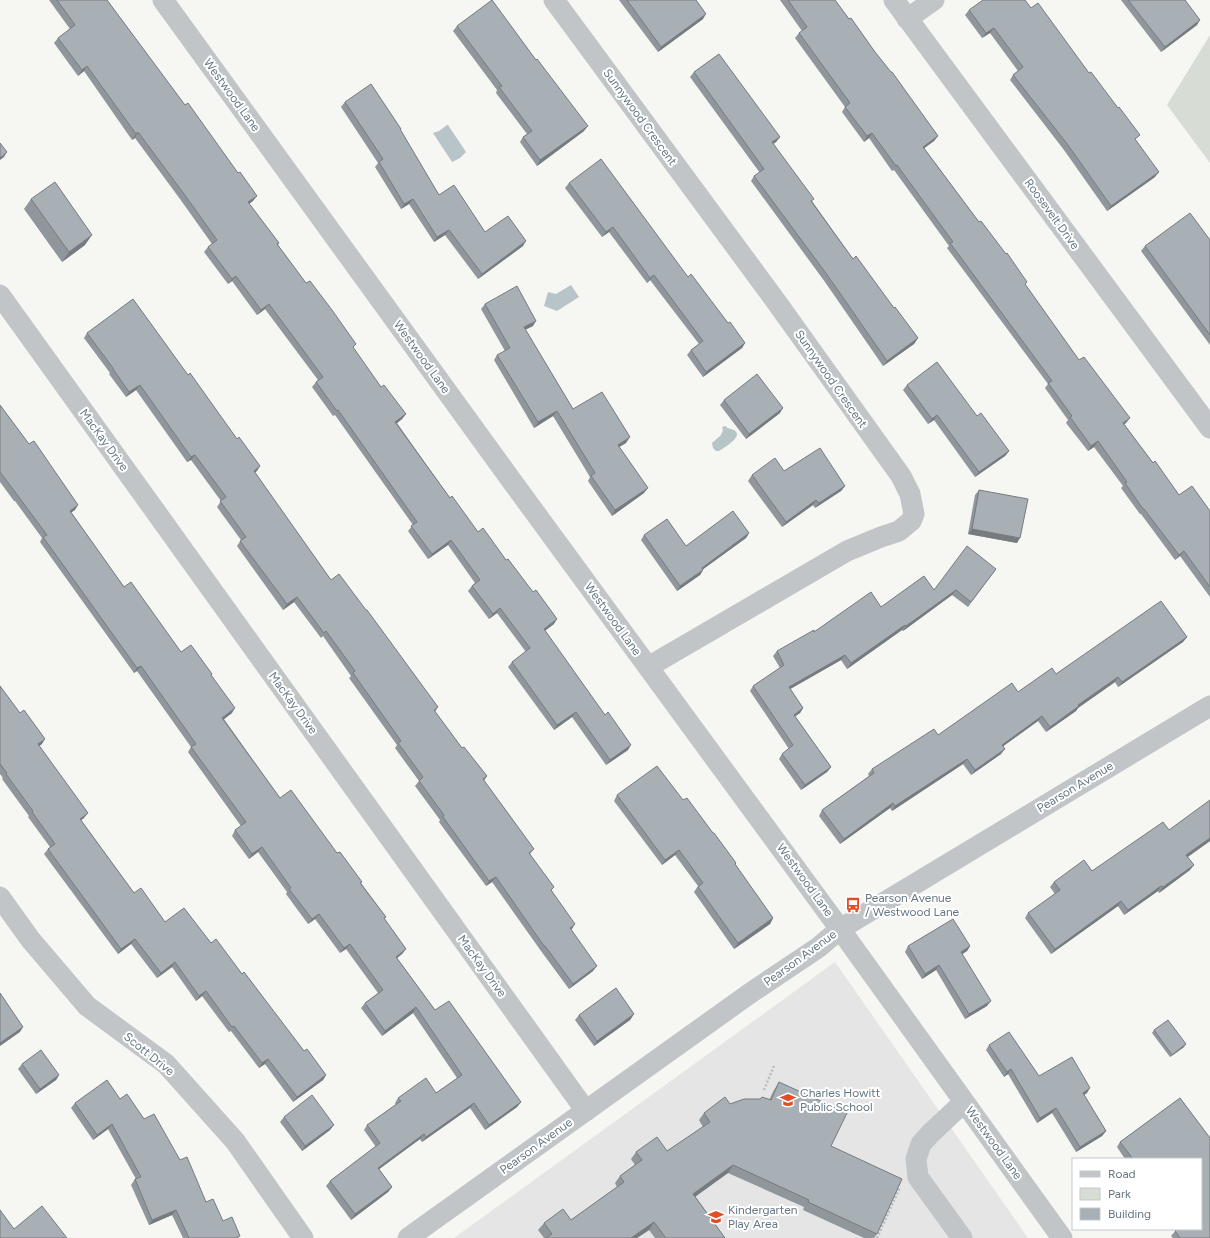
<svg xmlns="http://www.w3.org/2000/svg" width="1210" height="1238" font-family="Figtree,sans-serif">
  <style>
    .built { fill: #e4e5e4 }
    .green { fill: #d7ddd4 }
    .water { fill: #b7c4c8 }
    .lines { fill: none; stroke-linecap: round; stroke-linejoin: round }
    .path { stroke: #b9bcbe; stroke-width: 2.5; stroke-dasharray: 2 2; stroke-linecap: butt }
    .minor { stroke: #c1c5c8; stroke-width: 21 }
    .wall { fill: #90979c }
    .shaded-wall { fill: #767b7f }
    .building { fill: #a8b0b5; stroke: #767b7f }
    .labels { text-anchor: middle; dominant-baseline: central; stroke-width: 4; stroke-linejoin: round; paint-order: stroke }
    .street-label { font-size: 12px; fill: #657783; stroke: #fff }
    .poi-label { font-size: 12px; fill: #657783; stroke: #fff; text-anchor: start }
  </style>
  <rect width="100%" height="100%" fill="#f6f6f3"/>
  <path class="built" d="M835,962L1028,1238H454Z"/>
  <path class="green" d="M1210,35V163L1167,105Z"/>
  <path class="water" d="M447,125H448L466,152L460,158L452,162L433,133L439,131Z
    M571,285L579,297L557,311L544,306L548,292L556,294Z
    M726,426L727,428C750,432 727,446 719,451H716L713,448L712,443L721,435L723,430L722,427Z"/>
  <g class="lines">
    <path class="path" d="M764,1090L774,1066
      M877,1238L900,1187"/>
    <path class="minor" d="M163,0L514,484L840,929L1062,1238
      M554,0L775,300L901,476L910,494L914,514L911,521L899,531L881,537L847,551L648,667
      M894,0L1210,428
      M907,19L934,0
      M0,295L586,1111
      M0,897L30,939L87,1006L166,1064L235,1141L303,1238
      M408,1238L749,994L819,947L840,929L1210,706
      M962,1238L918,1177L916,1159L921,1144L930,1134L964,1102"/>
  </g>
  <path class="wall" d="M49,0H107L253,201L249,204L279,243L278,245L381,387L406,414L402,419L397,423L450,498L478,532L506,560L554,624L545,631L628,750L606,765L572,717L554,730L508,667L512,662L526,652L497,613L489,619L468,591L472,586L475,583L448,545L428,559L408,531L413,525L335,415L333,416L312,387L316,382L318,380L265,309L257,315L232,281L228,284L204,252L208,247L212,244L180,199L135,138L132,140L84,71L78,76L54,43L58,38L70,29Z
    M619,0H696L703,19L658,52Z
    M780,0H835L849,19L875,52L938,136L934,141L924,148L1025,285L1079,360L1126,423L1124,424L1153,463L1179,495L1210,511V597L1180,556L1175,560L1141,514H1140L1121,488L1123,486L1094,447L1088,451L1066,423L1068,420L1045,388L1048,384L947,248L949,246L894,170L892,171L869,138L864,142L842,112L845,107L795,38L799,33L802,31Z
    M1121,0H1185L1197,25L1161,52Z
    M1031,8L1136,141L1155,177L1107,211L1064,150L1010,80L1013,75L1018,71L990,33L982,38L965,15L969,10Z
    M457,26L584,131L537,166L520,142L523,137L527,134L496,93L497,90L453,31Z
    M694,72L780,137L776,142L773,144L812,201L853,259L894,308L918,338L914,344L883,366L825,282L751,181L754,176L760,173L690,77Z
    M345,102L401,129L400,130L439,195L485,232L523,246L478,279L445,235L434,242L409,204L401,209L375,167L378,163L341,107Z
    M569,183L688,277L745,343L742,348L703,377L687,355L691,350L699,344L650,280L647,283L609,232L602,237L565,188Z
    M31,199L85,245L62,262L24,209Z
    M1210,240V345L1141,251L1145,246Z
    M485,304L533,326L525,330L573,409L626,443L619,447L644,493L612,516L588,481L590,477L553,416L534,428L494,360L497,355L505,351L481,309Z
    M87,333L188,375L237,439L260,466L255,473L331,580L438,707L435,712L462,748L487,776L484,781L534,849L530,854L552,891L572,929L571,930L593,971L569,989L541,951L492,882L486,886L439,822L440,820L415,786L419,781L395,748L397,745L349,678L351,676L323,636L321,638L294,602L283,610L237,546L241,540L217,507L221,501L191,460L187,462L136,390L126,397L109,374L110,373L84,338Z
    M907,385L977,416L1009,451L1005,456L975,477L934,420L928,424L903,390Z
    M724,400L780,413L746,439L720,405Z
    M0,405L75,510L71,512L124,587L181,652L212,674L211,675L232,713L224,719L280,798L337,853L361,883L386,917L384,919L406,949L402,954L397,958L435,1010L521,1102L517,1107L485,1130L470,1108L422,1142L420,1139L379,1169L392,1187L388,1192L351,1220L326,1186L330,1181L376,1147L364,1130L367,1125L396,1105L395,1103L398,1098L436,1093L457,1078L413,1013L382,1036L361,1008L365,1003L378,993L346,949L340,953L315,919L308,924L286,894L287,892L258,852L249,859L232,836L235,830L241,826L188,752L191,747L137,671L134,673L40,542L42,538L15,501H14L0,482Z
    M784,471L845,486L841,491L815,508L813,505L782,527L748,481L752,475Z
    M979,490L1017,543L968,534L975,495Z
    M749,533L746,538L703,569V570L700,575L677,591L641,540L644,535L686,546Z
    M996,569L968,607L952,595L903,631L902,630L847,669L841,660L790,689L803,708L800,713L795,716L831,767L827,772L801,790L779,759L782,754L789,749L750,691L753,686L780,668L773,656L777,651L814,632L881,607Z
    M1187,637L1183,642L1118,687L1115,682L1078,708L1076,711L1046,732L1038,721L1003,746L1001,754L971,775L963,764L892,811L890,808L840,844L819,816L822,810L869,776L868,774L872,769L938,735L1018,692L1056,674Z
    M0,686L42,744L39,746L84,818L81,820L134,893L165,922L211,943L242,974L304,1051L326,1075L323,1080L293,1102L265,1064L259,1068L231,1031L229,1032L202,996L196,1001L172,967L157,978L131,944L118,954L44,854L48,849L50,847L28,817L29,816L2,779L3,778L0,774Z
    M617,795L683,800L735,864L773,918L770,924L734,949L694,892L698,886L675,855L662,865L614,801Z
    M1169,830L1210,841L1188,857L1190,870L1159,893L1158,891L1124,915L1118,906L1051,954L1025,918L1028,913L1055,894L1050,887L1054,882L1092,871Z
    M908,946H970L967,951L962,954L987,1006L965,1019L936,970L922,979L905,952Z
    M634,1014L630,1020L594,1046L575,1020L579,1015Z
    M1154,1030L1184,1047L1170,1057L1152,1033Z
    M989,1045L1039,1076L1087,1093L1084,1095L1106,1131L1102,1136L1076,1152L1052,1113L1037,1123L1008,1074L1004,1077L986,1050Z
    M22,1064L59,1075L56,1080L36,1094L18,1069Z
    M779,1082L831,1146L877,1234L874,1238H864L803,1210L804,1207L728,1173L695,1196L725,1238H655L649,1230L637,1238H544L538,1230L544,1223L571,1220L617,1187L615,1183L620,1176L635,1165L631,1159L636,1152L667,1151L703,1127L699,1120L704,1113L730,1104L769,1100L774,1090Z
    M1180,1098L1210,1138V1238H1173L1171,1236L1177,1229H1201V1159H1125L1117,1147L1120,1142Z
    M120,1099L144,1119L180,1160L206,1202L239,1238H183L172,1215L149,1225L131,1185L135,1179H136L108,1129L93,1140L71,1108L75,1103Z
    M284,1117L330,1130L302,1151L280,1122Z"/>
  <path class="shaded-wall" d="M706,14L703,19L658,52L661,47Z
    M1200,20L1197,25L1161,52L1165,47Z
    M994,28L990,33L982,38L986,33Z
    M87,66L84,71L78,76L82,70Z
    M588,126L584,131L537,166L540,160Z
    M138,132L135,138L132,140L136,134Z
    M872,133L869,138L864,142L867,136Z
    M938,136L934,141L919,152L923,147Z
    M780,137L776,142L769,147L772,142Z
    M7,152L4,157L0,160V158Z
    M1159,172L1155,177L1107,211L1111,206Z
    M257,196L253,201L244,207L248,202Z
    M413,199L409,204L401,209L404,204Z
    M613,227L609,232L602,237L606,232Z
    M449,230L445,235L434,242L437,237Z
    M92,235L85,245L62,262L69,252Z
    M526,241L523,246L478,279L482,274Z
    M654,275L650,280L647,283L650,278Z
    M236,276L232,281L228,284L232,279Z
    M269,304L265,309L257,315L261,310Z
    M536,321L533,326L520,332L524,327Z
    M918,338L914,344L883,366L887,361Z
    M745,343L742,348L703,377L706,372Z
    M140,385L136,390L126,397L129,392Z
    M783,408L780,413L746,439L749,434Z
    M557,411L553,416L534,428L538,422Z
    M406,414L402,419L392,427L395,422Z
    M937,415L934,420L928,424L932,419Z
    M1130,418L1126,423L1119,428L1123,423Z
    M630,437L626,443L614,450L618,445Z
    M1098,441L1094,447L1088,451L1091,446Z
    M1009,451L1005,456L975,477L979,472Z
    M195,455L191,460L187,462L191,457Z
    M260,466L257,471L250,476L254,471Z
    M845,486L841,491L815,508L819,503Z
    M648,488L644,493L612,516L615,510Z
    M816,500L813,505L782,527L786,522Z
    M78,505L75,510L66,516L70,511Z
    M972,529L1020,538L1017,543L968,534Z
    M749,533L746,538L698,573L702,568Z
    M451,540L448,545L428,559L432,554Z
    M1184,551L1180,556L1175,560L1179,555Z
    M703,570L700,575L677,591L680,586Z
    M956,590L952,595L903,631L906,626Z
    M297,597L294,602L283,610L287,604Z
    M500,608L497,613L489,619L493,614Z
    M557,619L554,624L540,634L544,629Z
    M905,625L902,630L847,669L851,663Z
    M1187,637L1183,642L1118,687L1122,682Z
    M845,655L841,660L785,692L789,687Z
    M141,666L137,671L134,673L137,668Z
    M1118,677L1115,682L1078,708L1076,711L1046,732L1050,727L1078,705Z
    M235,708L232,713L219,723L222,718Z
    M803,708L800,713L790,720L794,715Z
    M576,712L572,717L554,730L557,725Z
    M1042,716L1038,721L998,750L1002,745Z
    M45,739L42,744L34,749L38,744Z
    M631,745L628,750L606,765L610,760Z
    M1005,749L1001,754L971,775L975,770Z
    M967,759L963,764L892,811L895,806Z
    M831,767L827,772L801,790L805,785Z
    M893,803L890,808L840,844L844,839Z
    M88,813L84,818L76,824L80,819Z
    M1210,838V841L1183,860L1186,855Z
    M262,847L258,852L249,859L252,854Z
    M679,850L675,855L662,865L665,860Z
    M1194,865L1190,870L1159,893L1163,887Z
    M496,877L492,882L486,886L489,881Z
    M1161,886L1158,891L1124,915L1128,910Z
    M1121,901L1118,906L1051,954L1055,949Z
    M319,914L315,919L308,924L312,919Z
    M773,918L770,924L734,949L738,943Z
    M575,924L572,929L566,933L570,928Z
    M135,939L131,944L118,954L121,949Z
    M350,944L346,949L340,953L344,948Z
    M970,946L967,951L958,957L961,952Z
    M406,949L402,954L392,962L396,957Z
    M175,962L172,967L157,978L161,973Z
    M939,965L936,970L922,979L925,974Z
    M597,966L593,971L569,989L573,984Z
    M206,991L202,996L196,1001L199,996Z
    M991,1001L987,1006L965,1019L969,1014Z
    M416,1007L413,1013L382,1036L385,1031Z
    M634,1014L630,1020L594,1046L597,1041Z
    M23,1027L20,1032L0,1046V1043Z
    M1186,1044L1184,1047L1170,1057L1172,1055Z
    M268,1059L265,1064L259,1068L262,1063Z
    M1011,1069L1008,1074L1004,1077L1007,1072Z
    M59,1075L56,1080L36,1094L40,1089Z
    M326,1075L323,1080L293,1102L297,1097Z
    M1090,1088L1087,1093L1079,1098L1083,1093Z
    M521,1102L517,1107L485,1130L489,1125Z
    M474,1103L470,1108L422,1142L426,1137Z
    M1056,1108L1052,1113L1037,1123L1040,1118Z
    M112,1124L108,1129L93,1140L97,1135Z
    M334,1125L330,1130L302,1151L305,1146Z
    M1106,1131L1102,1136L1076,1152L1080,1147Z
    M424,1134L420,1139L374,1173L378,1168Z
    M733,1165L728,1173L688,1202L693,1194Z
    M392,1187L388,1192L351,1220L355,1214Z
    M176,1210L172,1215L149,1225L152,1220Z
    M654,1222L649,1230L637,1238H631Z"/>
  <path class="building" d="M57,0H107L185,105L188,103L238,173L240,172L257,196L248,202L279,243L277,244L306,283L310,281L332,310L356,344L353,347L381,387L384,385L406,414L395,422L450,498L452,496L478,532L483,528L506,560L508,559L533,592L536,590L557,619L544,629L605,715L608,712L631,745L610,760L576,712L557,725L512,662L530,648L500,608L493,614L472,586L480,580L451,540L432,554L411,526L417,522L338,410L337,411L316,382L323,377L269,304L261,310L236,276L232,279L208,247L217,240L184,194L138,132L136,134L87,66L82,70L58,38L75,25Z
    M492,0L536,60L537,59L588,126L540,160L523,137L532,131L499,87L502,86L457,26Z
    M627,0H696L706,14L661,47Z
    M788,0H835L849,19L851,18L875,52L891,72H892L938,136L923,147L979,222L981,221L1006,254L1007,253L1027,282L1025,284L1079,360L1084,357L1130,418L1123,423L1153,463L1155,461L1179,495L1192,486L1210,511V587L1184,551L1179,555L1144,509H1143L1125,483L1127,482L1098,441L1091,446L1070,417L1072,416L1048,383L1052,381L950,243L953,242L897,165L896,166L872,133L867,136L845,107L850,103L799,33L807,27Z
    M983,0H1025L1031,8L1038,3L1089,73L1091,72L1118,108L1119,107L1140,135L1135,139L1159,172L1111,206L1068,145L1013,75L1023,67L994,28L986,33L969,10Z
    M1128,0H1185L1200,20L1165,47Z
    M719,54L780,137L772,142L814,199L811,201L853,259L856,256L894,308L895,307L918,338L887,361L828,276L754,176L764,169L694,72Z
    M371,84L401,129H400L439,195L454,185L485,232L508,216L526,241L482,274L449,230L437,237L413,199L404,204L379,162L383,159L345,102Z
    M0,143L7,152L0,158Z
    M601,159L688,277L691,274L728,323L730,322L745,343L706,372L691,350L703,341L654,275L650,278L613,227L606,232L569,183Z
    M55,182L92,235L69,252L31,199Z
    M1190,213L1210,240V335L1145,246Z
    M517,286L536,321L524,327L573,409L602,392L630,437L618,445L648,488L615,510L591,476L595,473L557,411L538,422L497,355L510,348L485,304Z
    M133,299L188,375L190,373L237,439L239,437L260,466L254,471L331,580L339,574L366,610H367L438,707L434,710L462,748L464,747L487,776L483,779L534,849L529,853L554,887L551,890L575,924L570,928L597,966L573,984L545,946H544L496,877L489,881L443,817L444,815L419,781L423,777L398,743L401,741L353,673L355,671L326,631L324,633L297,597L287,604L240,541L246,537L220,501L226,497L195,455L191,457L140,385L129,392L113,369V368L87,333Z
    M937,362L977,416L981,413L1009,451L979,472L937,415L932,419L907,385Z
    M757,374L783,408L749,434L724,400Z
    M0,405L29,444L34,441L78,505L70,511L124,587L131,582L181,652L191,645L212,674L211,675L235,708L222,718L280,798L291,790L337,853L340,852L362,882L360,883L386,917L384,918L406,949L396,957L435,1010L449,1001L521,1102L489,1125L474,1103L426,1137L424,1134L378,1168L392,1187L355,1214L330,1181L380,1143L367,1125L401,1101L398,1098L426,1078L436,1093L462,1075L416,1007L385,1031L365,1003L383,990L350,944L344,948L319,914L312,919L289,889L291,888L262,847L252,854L235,830L246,822L191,747L196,744L141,666L137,668L43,537L47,535L18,496L0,472Z
    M820,448L845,486L819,503L816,500L786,522L752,475L775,458L784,471Z
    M979,490L1028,499L1020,538L972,529Z
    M733,511L749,533L702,568L703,570L680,586L644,535L667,519L686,546Z
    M967,546L996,569L971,602L956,590L906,626L905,625L851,663L845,655L789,687L803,708L794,715L831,767L805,785L782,754L793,745L753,686L784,665L777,651L814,630V632L871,592L881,607L924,576L934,590Z
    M1161,601L1187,637L1122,682L1118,677L1078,705L1079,706L1050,727L1042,716L1002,745L1005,749L975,770L967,759L895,806L893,803L844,839L822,810L874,773L872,769L934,729L938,735L1012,683L1018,692L1052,668L1056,674Z
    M0,686L20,713L24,710L45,739L38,744L88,813L80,819L134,893L141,888L165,922L184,908L211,943L216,939L242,974L244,972L304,1051L307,1049L326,1075L297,1097L268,1059L262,1063L234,1026L232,1027L206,991L199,996L175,962L161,973L135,939L121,949L48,849L55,844L32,812L33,811L6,774L7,773L0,764Z
    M657,766L683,800L687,798L713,833H714L736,863L735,864L773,918L738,943L698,887L703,883L679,850L665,860L617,795Z
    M1210,800V838L1186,855L1194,865L1163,887L1161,886L1128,910L1121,901L1055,949L1028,913L1060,890L1054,882L1084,860L1092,871L1163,822L1169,830Z
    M953,919L970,946L961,952L991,1001L969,1014L939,965L925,974L908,946Z
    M616,988L634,1014L597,1041L579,1015Z
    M0,993L23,1027L0,1043Z
    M1168,1020L1186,1044L1172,1055L1154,1030Z
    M1009,1032L1039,1076L1072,1057L1090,1088L1083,1093L1106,1131L1080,1147L1056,1108L1040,1118L1011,1069L1007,1072L989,1045Z
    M41,1050L59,1075L40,1089L22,1064Z
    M107,1080L120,1099L127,1094L144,1119L154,1114L180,1160L187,1157L206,1202L213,1199L223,1221L232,1217L240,1236L236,1238H189L176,1210L152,1220L135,1179L141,1177L112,1124L97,1135L75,1103Z
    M779,1082L847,1113L831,1146L902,1179L877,1234L808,1202L809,1200L733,1165L693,1194L725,1238H666L654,1222L631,1238H546L552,1234L544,1223L563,1209L571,1220L624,1182L620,1176L642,1160L636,1152L657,1137L667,1151L710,1122L704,1113L725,1097L730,1104L744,1099H760L762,1097L771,1100Z
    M312,1095L334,1125L305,1146L284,1117Z
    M1180,1098L1210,1138V1238H1180L1175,1231L1178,1229H1201V1159H1133L1120,1142Z
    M42,1206L67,1238H0V1210L14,1229Z"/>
  <defs>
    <g id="bus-bare" transform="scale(1.2)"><path d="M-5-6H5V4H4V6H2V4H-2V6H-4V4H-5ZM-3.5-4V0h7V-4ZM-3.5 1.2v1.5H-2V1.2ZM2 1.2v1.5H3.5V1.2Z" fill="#e14d27" stroke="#fff" stroke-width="2.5" paint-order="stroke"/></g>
    <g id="school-bare" transform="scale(1.2)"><path d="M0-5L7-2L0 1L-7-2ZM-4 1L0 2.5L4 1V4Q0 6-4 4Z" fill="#e14d27" stroke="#fff" stroke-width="2.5" paint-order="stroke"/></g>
  </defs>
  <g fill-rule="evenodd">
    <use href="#bus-bare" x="853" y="905"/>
    <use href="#school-bare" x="788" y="1100"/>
    <use href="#school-bare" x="716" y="1217"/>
  </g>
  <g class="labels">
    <g class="street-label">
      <text transform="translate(232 95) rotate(54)">Westwood Lane</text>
      <text transform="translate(640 117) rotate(54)">Sunnywood Crescent</text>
      <text transform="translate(1052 214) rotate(54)">Roosevelt Drive</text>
      <text transform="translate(422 357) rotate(54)">Westwood Lane</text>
      <text transform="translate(831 379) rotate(55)">Sunnywood Crescent</text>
      <text transform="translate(104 440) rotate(54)">MacKay Drive</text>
      <text transform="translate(613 619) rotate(54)">Westwood Lane</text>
      <text transform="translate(293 703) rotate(54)">MacKay Drive</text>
      <text transform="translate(1075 787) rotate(-31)">Pearson Avenue</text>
      <text transform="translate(805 880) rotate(54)">Westwood Lane</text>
      <text transform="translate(800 958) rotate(-36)">Pearson Avenue</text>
      <text transform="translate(482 966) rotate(54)">MacKay Drive</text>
      <text transform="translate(149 1054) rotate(39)">Scott Drive</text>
      <text transform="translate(994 1143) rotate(54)">Westwood Lane</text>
      <text transform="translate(536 1146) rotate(-36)">Pearson Avenue</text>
    </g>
    <g class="poi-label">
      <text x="865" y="898">Pearson Avenue<tspan x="865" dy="14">/ Westwood Lane</tspan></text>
      <text x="800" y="1093">Charles Howitt<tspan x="800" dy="14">Public School</tspan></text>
      <text x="728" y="1210">Kindergarten<tspan x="728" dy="14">Play Area</tspan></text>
    </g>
  </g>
  <rect x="1072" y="1158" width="130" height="72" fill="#ffffff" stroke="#c1c9cd"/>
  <rect x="1080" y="1171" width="20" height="6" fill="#c1c5c8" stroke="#c1c9cd"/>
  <text x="1108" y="1178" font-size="12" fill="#657783">Road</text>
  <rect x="1080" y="1188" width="20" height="12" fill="#d7ddd4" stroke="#c1c9cd"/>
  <text x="1108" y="1198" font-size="12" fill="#657783">Park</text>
  <rect x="1080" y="1208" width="20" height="12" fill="#a8b0b5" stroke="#c1c9cd"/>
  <text x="1108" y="1218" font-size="12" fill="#657783">Building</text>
</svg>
